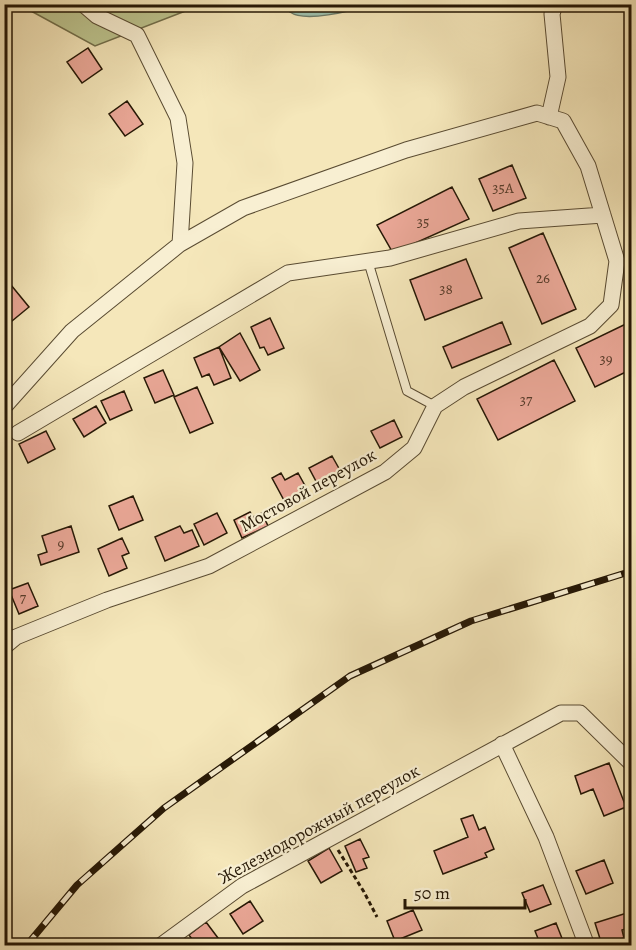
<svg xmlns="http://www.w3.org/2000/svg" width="636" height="950" font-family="Alegreya,serif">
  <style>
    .green { fill: #bdc58f; stroke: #716e4a; stroke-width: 1.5 }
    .water { fill: #9cc0ad; stroke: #6c7c6a; stroke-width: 1.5 }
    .building { fill: #eba898; stroke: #251705; stroke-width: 1.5 }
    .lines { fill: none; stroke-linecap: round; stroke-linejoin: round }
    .service-casing { stroke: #594b32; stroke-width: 10 }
    .minor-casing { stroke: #594b32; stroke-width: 17 }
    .path { stroke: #251705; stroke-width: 3; stroke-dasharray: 4.5 3; stroke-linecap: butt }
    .service { stroke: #f8efd2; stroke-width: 8 }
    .minor { stroke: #f8efd2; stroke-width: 15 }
    .rail-casing { stroke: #251705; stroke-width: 7 }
    .rail { stroke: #f8efd2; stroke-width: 4.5; stroke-dasharray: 14; stroke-linecap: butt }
    .labels { text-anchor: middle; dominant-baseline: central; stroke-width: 4.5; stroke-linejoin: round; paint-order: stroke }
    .number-label { font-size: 15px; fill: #563b2a }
    .street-label { font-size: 18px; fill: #251705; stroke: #f8efd2 }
  </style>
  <rect width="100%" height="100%" fill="#f5e7ba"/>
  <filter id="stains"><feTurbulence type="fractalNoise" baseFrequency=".00333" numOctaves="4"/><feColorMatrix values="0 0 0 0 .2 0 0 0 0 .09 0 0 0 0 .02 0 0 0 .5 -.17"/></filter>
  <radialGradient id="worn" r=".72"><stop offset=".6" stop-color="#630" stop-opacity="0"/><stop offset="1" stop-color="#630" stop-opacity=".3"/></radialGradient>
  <path class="green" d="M20,5H201L95,46Z"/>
  <path class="water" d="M284,5H367C351,11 305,23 290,12C288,11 285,6 284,5Z"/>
  <path class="building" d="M88,48L102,69L82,83L67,62Z
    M127,101L143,124L125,136L109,114Z
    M512,165L526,198L493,211L479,179Z
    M452,187L469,219L393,253L377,225Z
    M543,233L576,309L542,324L509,248Z
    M466,259L482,298L425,320L410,280Z
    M11,285L29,307L12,321L4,311V290Z
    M270,318L284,348L268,355L264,347L260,348L251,327Z
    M632,321V369L595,387L576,348Z
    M502,322L511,344L452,368L443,347Z
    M240,333L260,370L240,381L219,347Z
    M219,347L231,378L214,385L209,374L202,377L194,358Z
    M554,360L575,401L498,440L477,399Z
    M163,370L174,395L155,403L144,378Z
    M197,387L213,423L190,433L174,397Z
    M124,391L132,410L110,420L101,401Z
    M96,406L106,423L84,437L73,419Z
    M394,420L402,437L380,448L371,431Z
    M46,431L55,449L28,463L19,444Z
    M332,456L341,472L318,485L309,468Z
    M281,473L285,480L298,473L308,491L286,504L272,478Z
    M133,496L143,520L119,530L109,506Z
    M250,512L253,517L262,513L268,526L242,538L234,520Z
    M217,513L227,533L204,545L194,524Z
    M71,526L79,552L41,565L38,555L47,552L42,536Z
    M180,526L184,533L192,530L199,546L165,561L155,537Z
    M122,538L129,553L122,556L127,568L109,576L98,549Z
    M28,583L38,606L19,614L9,590Z
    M609,763L626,807L604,816L593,789L581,794L575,776Z
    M473,815L479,830L485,827L494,849L485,853L487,857L443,874L434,851L468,837L461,819Z
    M360,839L369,857L363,859L367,868L356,872L345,846Z
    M329,848L342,871L321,883L308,861Z
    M604,860L613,883L586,894L576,871Z
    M543,885L551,904L530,912L522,893Z
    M250,901L263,921L243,934L230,914Z
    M413,910L422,930L395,941L387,921Z
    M630,912L632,927L622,930L624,938L602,945L595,923Z
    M206,922L221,942L217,946H197L189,935Z
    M556,923L565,946H541L535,931Z"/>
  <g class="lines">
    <g class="service-casing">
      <path id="service" d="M368,261L407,391L435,406"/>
    </g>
    <g class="minor-casing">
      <path id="minor" d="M83,4L97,16L137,35L178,118L185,163L180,244
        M549,117L558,77L552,14L555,4
        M4,407L72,331L180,244L243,208L406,150L537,113L563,121L588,166L617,261L611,305L590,326L464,387L435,406L414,448L385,472L209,566L107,600L16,637L4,647
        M18,433L288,273L390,258L519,221L603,215
        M502,744L546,837L587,946
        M160,946L242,886L561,713H580L632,764"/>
    </g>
    <path class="path" d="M338,850L364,892L377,917"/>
    <use href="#service" class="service"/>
    <use href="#minor" class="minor"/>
    <g class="rail-casing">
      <path id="rail" d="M26,946L77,885L164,808L350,676L471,621L632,571"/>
    </g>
    <use href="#rail" class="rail"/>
  </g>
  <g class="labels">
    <g class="number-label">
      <text x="503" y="188">35А</text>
      <text x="423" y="222">35</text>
      <text x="543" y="278">26</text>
      <text x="446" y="289">38</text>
      <text x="606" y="359">39</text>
      <text x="526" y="400">37</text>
      <text x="61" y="544">9</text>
      <text x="23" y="598">7</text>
    </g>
    <g class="street-label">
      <text transform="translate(308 490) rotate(-29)">Мостовой переулок</text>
      <text transform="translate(319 824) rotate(-29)">Железнодорожный переулок</text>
    </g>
  </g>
  <rect width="636" height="950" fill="none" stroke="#f5e7ba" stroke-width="24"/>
  <rect x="6" y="6" width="624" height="938" fill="none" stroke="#251705" stroke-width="3"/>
  <rect x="12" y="12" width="612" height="926" fill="none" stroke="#251705" stroke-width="1.5"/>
  <path d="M405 899v9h120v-9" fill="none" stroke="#251705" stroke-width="3"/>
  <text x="414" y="899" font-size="18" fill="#251705" stroke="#f8efd2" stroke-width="4.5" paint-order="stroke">50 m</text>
  <rect width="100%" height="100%" filter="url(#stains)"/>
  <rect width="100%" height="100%" fill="url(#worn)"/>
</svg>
